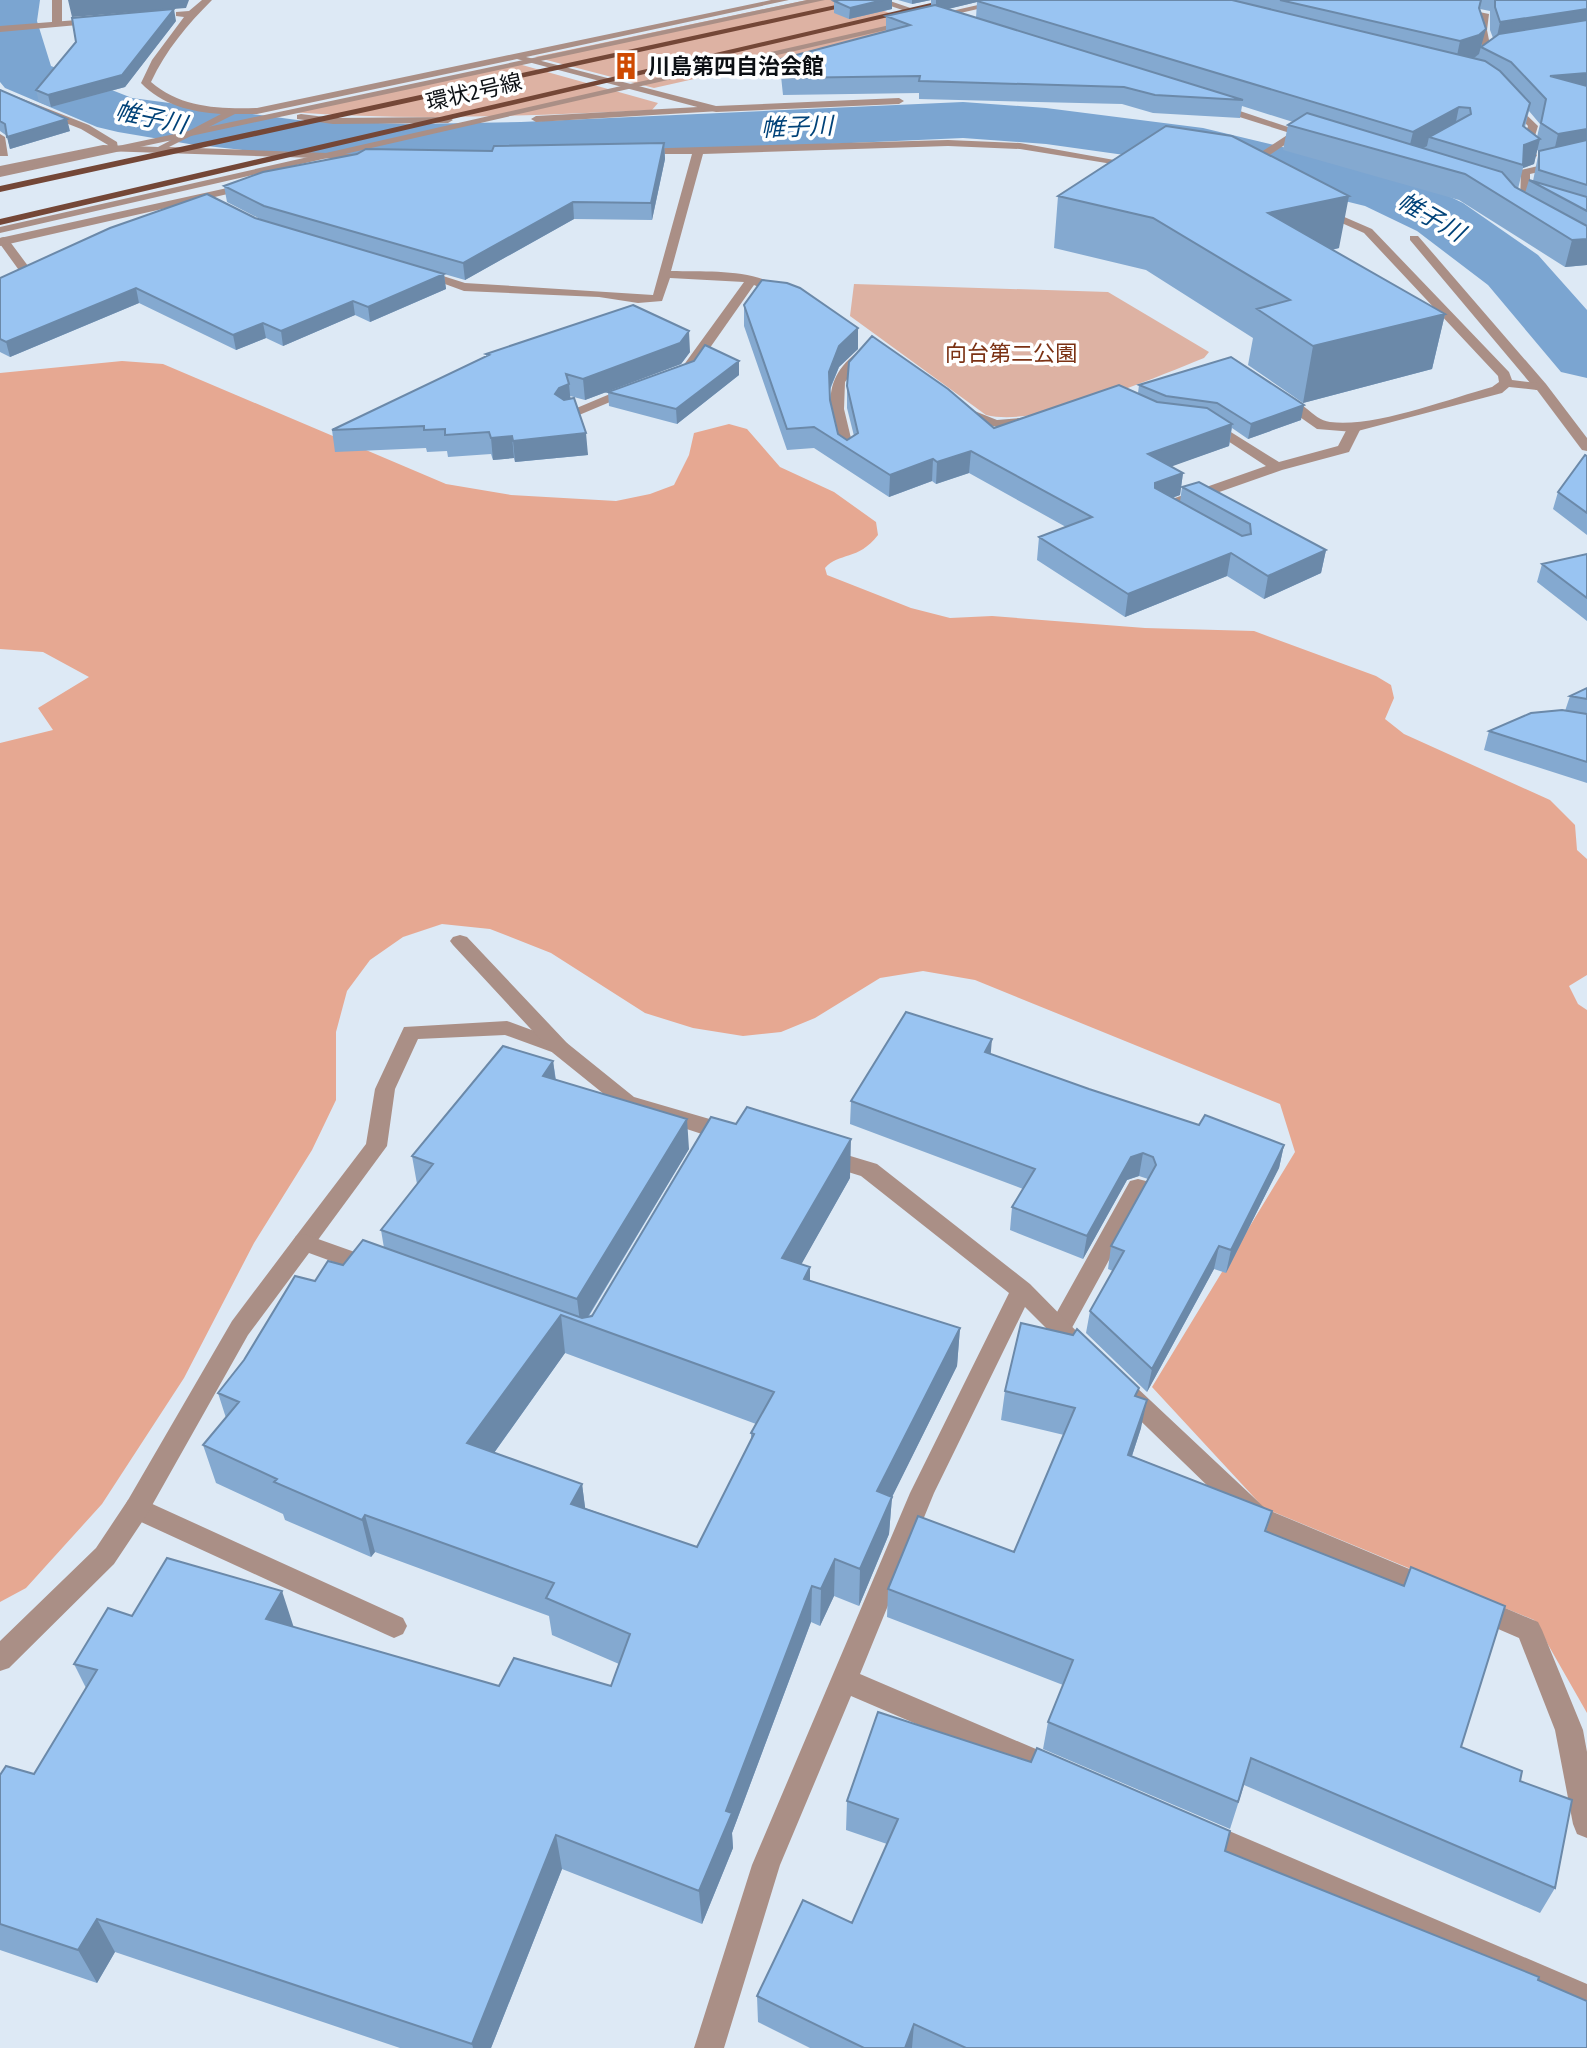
<svg xmlns="http://www.w3.org/2000/svg" width="1587" height="2048" font-family="'Fira Sans Condensed','Noto Sans JP',sans-serif">
  <style>
    .green { fill: #ddb2a3 }
    .forest { fill: #e6a892 }
    .lines { fill: none; stroke-linecap: round; stroke-linejoin: round }
    .river { fill: #7ba5d1; fill-rule: evenodd }
    .service { fill: #aa8f86; fill-rule: evenodd }
    .pedestrian { fill: #aa8f86; fill-rule: evenodd }
    .minor { fill: #aa8f86; fill-rule: evenodd }
    .tertiary { fill: #aa8f86; fill-rule: evenodd }
    .primary { fill: #744737; fill-rule: evenodd }
    .wall { fill: #84a9d0; fill-rule: evenodd }
    .shaded-wall { fill: #6b89a9 }
    .building { fill: #99c4f2; stroke: #6b89a9; stroke-width: 2; fill-rule: evenodd }
    .labels { text-anchor: middle; dominant-baseline: central; stroke-width: 7; stroke-linejoin: round; paint-order: stroke }
    .far-poi-label { font-size: 22px; font-weight: bold; fill: #0c1014; stroke: #fff; text-anchor: start }
    .far-street-label { font-size: 22px; fill: #0c1014; stroke: #fff }
    .far-park-label { font-size: 22px; fill: #7b3214; stroke: #fff }
    .far-water-label { font-size: 24px; font-style: italic; fill: #004278; stroke: #fff }
  </style>
  <rect width="100%" height="100%" fill="#dde9f5"/>
  <path class="green" d="M807,0H850L930,26L654,88L535,57Z
    M515,63L658,103L652,110C531,116 410,121 289,112Z
    M854,284L1108,292L1209,352L1204,358C1151,379 1040,428 986,415L850,316Z"/>
  <path class="forest" d="M122,361L163,364L446,484L511,495L616,501L650,494L674,485L689,455L694,433L729,424L747,429L780,467L834,492L876,522L878,535C858,561 839,552 825,568L827,575L911,608L950,618L992,616L1145,628L1254,631L1376,676L1391,685L1394,698L1385,719L1404,734L1550,800L1575,825L1577,850L1587,859V975L1569,986L1578,1004L1587,1010V1713L1534,1620L1264,1508L1152,1387L1295,1152L1280,1104L975,980L923,971L880,978L815,1018L781,1032L743,1036L693,1028L645,1013L551,953L490,929L442,924L403,937L370,960L347,991L336,1032V1100L312,1150L254,1243L184,1378L102,1504L26,1588L0,1602V743L53,730L38,708L89,677L43,652L0,649V373Z"/>
  <g class="lines">
    <path class="river" d="M0,0H40L37,21L51,66L132,98L305,121L414,124L521,122L963,102L1046,108L1203,128L1411,178L1463,203L1538,255L1587,310V378L1561,372L1488,285L1417,231L1365,206L1203,166L1046,144L963,138L521,158L414,162L305,157L189,144L118,132L97,127L5,88L0,82Z"/>
    <path class="service" d="M52,0H62V23L57,26L52,23Z
      M0,90L89,125L117,142L118,148L109,150L108,145L81,129L0,97Z
      M1510,99L1538,126L1531,149L1537,155L1536,157H1528L1520,150L1528,126L1505,102Z
      M0,134L5,137L8,156H0Z
      M1587,155V161L1530,174V201L1520,203L1521,170Z
      M4,237L8,239L34,274L0,290V282L21,273L0,244V238Z
      M866,346L877,349L860,362L845,382L844,409L855,455L848,459L841,455C828,407 819,377 866,346Z
      M1210,419L1279,462L1338,446L1349,425L1361,428L1349,452L1282,470L1171,509V515H1161L1153,508L1155,505L1266,466L1205,426L1203,423Z
      M507,1021L567,1043L570,1048L560,1055L505,1035L418,1039L395,1089L387,1146L312,1248L304,1250L296,1248L293,1242L296,1236L366,1144L375,1089L404,1027Z
      M1138,1179L1146,1181L1149,1187L1068,1335L1060,1337L1052,1335L1048,1328L1052,1321L1130,1181Z
      M137,1497L403,1618L407,1626L403,1634L394,1638L385,1634L128,1516L124,1508L128,1500Z"/>
    <path class="pedestrian" d="M807,0H825L0,177V171Z
      M1000,0H1017L0,233V227Z
      M716,106L721,109L720,111L536,122L531,119L536,116Z
      M301,114L333,118L448,117L453,120L448,123L333,124L297,119V115Z
      M1410,236H1418L1546,384V390H1536L1410,240Z"/>
    <path class="minor" d="M202,0H212C187,25 166,50 151,82C181,108 219,109 257,108L771,0H789L526,57L716,106L899,98L904,101L899,104L716,112L517,59L257,114H235L169,147L381,155L382,157L377,160L103,151L0,172V166L103,145L158,147L221,114C191,112 162,105 141,83L152,60L184,17L176,16V12L189,11Z
      M1455,7L1489,14L1487,30L1492,55L1484,53L1477,30L1481,18L1452,12Z
      M103,18L100,23L0,32V26Z
      M1295,130L1304,132L1249,169H1241V165Z
      M948,140L1020,143L1142,165L1137,168L1020,149L948,146L703,154L671,271C711,272 759,268 791,294L785,298L754,285L693,372L671,379L664,375L683,366L744,282L670,278L662,301L638,303L599,297L464,291L415,273L421,269L465,283L653,295L692,154H638L633,151L634,149Z
      M250,183L254,184V188L0,246V238Z
      M1319,206L1372,229L1509,372L1512,380L1546,384L1587,438V451L1582,450L1537,390L1509,387L1502,393L1354,432L1317,429L1277,401V395C1298,392 1311,420 1330,422C1374,428 1448,399 1492,387L1499,382L1498,376L1364,233L1315,211L1313,209Z
      M629,386L641,389L572,418L560,415Z
      M962,406L997,420L1031,417L1038,421C1015,438 981,423 957,413V407Z
      M460,935L467,937L567,1043L634,1097L737,1127L741,1132L737,1137L714,1138L620,1107L553,1053L453,945L450,941L453,937Z
      M827,1149L877,1164L1030,1284L1095,1350L1091,1357L1083,1359L1075,1357L1025,1307L934,1493L860,1674L1064,1761L1068,1770L1064,1779L1054,1783L851,1696L780,1865L724,2048H694L752,1865L910,1493L1009,1293L861,1176L819,1163L816,1157L819,1151Z
      M304,1234L380,1261L383,1267L380,1273L372,1276L309,1253L248,1335L146,1516L114,1564L9,1668L0,1671V1641L96,1548L128,1500L232,1321L296,1236Z
      M1126,1382L1134,1385L1266,1509L1438,1581L1442,1589L1438,1597L1429,1601L1420,1597L1248,1525L1118,1399L1114,1392L1118,1385Z
      M1477,1596L1538,1622L1542,1630L1583,1730L1587,1752V1838L1577,1834L1573,1824L1555,1730L1519,1638L1468,1616L1464,1608L1468,1600Z
      M1201,1819L1587,1984V2014L1191,1843L1187,1833L1191,1823Z"/>
    <path class="tertiary" d="M873,0H887L937,17L929,19Z
      M1214,105H1222L1318,137L1309,139L1214,109Z"/>
    <path class="primary" d="M859,0H877L0,192V186Z
      M944,0H961L0,225V219Z"/>
  </g>
  <path class="wall" d="M898,0H931L912,4Z
    M931,0H1587V265L1565,267L1459,200L1283,150L1288,125L1293,122L1242,106L1240,118L1153,113L1122,104L919,99V93L783,95L781,76V59L886,32V16L931,6ZM977,2L976,18L947,9ZM1480,9L1490,11V30L1493,38L1482,46ZM1529,111L1540,124L1537,137L1525,127ZM1537,150L1539,151L1533,181L1529,180L1525,193L1518,189L1523,168L1534,164Z
    M834,1L892,9L849,19L834,13Z
    M176,21L125,87L51,107L39,102L36,90Z
    M0,90L70,131L10,149L7,136L0,131Z
    M664,143L665,159L652,220L574,219L465,280L371,253L444,274L446,289L370,322L355,315L283,346L266,338L236,350L139,303L10,357L0,352V278L255,218L264,221L227,202L224,186L492,151Z
    M1058,196L1339,248L1332,250L1445,314L1432,369L1303,403L1248,365L1253,338L1146,270L1054,248Z
    M744,305L858,328V349L839,367L830,390V400L838,434L847,440L854,436L847,408V386L994,428L1138,393L1139,385L1301,420L1248,439L1232,428L1229,446L1171,466L1183,473L1180,495L1172,498L1180,502L1182,487L1326,550L1321,573L1264,599L1227,576L1125,617L1037,560L1039,537L1066,527L969,473L936,484L932,481L889,497L814,448L787,450L744,326Z
    M690,352L681,364L585,400L570,396L588,455L515,462L514,458L493,460L491,454L448,457L447,451L427,452L426,448L335,452L332,430L486,356V354Z
    M739,361V375L677,424L609,406L608,392Z
    M1587,456V535L1553,509L1558,492Z
    M1587,554V621L1537,582L1542,564Z
    M1587,688V783L1484,750L1489,731L1565,711L1570,696Z
    M991,1054L1089,1089L1199,1125L1284,1145L1279,1168L1226,1273L1214,1269L1147,1392L1086,1333L1090,1311L1113,1271L1108,1269L1111,1246L1148,1179L1139,1176L1127,1180L1083,1259L1010,1230L1012,1207L1023,1189L850,1124L851,1101Z
    M553,1061L556,1080L689,1149L589,1316L850,1178L801,1264L810,1267V1281L960,1328L957,1366L892,1497L889,1534L859,1606L834,1596L820,1626L811,1622L732,1833L733,1848L702,1924L562,1869L491,2048H400L115,1952L97,1983L0,1950V1775L34,1774L86,1688L74,1664L132,1616L293,1627L499,1686H611L619,1664L552,1635L549,1616L375,1552L371,1557L285,1520L283,1514L216,1483L203,1445L226,1418L218,1393L315,1281L343,1265L384,1248L381,1230L417,1184L412,1156ZM565,1353L756,1424L751,1433V1440L697,1547L585,1508L582,1484L494,1453Z
    M1073,1335L1137,1397L1141,1428L1132,1456L1272,1511L1266,1532L1461,1747L1520,1781L1555,1888L1540,1913L1244,1785L1230,1829L1043,1749L1048,1722L1063,1685L887,1617L888,1589L1014,1552L1064,1435L1001,1420L1005,1391Z
    M847,1801L1225,1851L1538,1980L1587,2048H810L758,2022L757,1996L852,1923L887,1844L846,1830Z"/>
  <path class="shaded-wall" d="M68,0H189L186,8L72,17Z
    M883,0H892V9L849,19L850,8Z
    M912,0H931L912,4Z
    M936,0H986L977,1V2L936,12Z
    M174,9L176,21L125,87L51,107L48,95Z
    M1587,9V31L1495,46L1500,22Z
    M1486,29L1479,54L1474,58L1455,65L1460,41Z
    M1587,73V97L1550,76Z
    M1459,107L1454,131L1429,137L1427,146L1407,157L1413,132Z
    M67,119L70,131L10,149L7,137Z
    M1587,129V153L1552,160L1558,134Z
    M1540,139L1534,164L1523,168L1524,145Z
    M664,143L665,159L652,220L651,203Z
    M1349,196L1339,248L1260,266L1268,213Z
    M573,202L574,219L465,280L463,263Z
    M1587,239V265L1565,267L1572,240Z
    M444,274L446,289L370,322L368,307Z
    M136,288L139,303L10,357L6,342Z
    M353,301L355,315L283,346L281,331Z
    M1445,314L1432,369L1303,403L1313,346Z
    M263,323L266,338L236,350L233,335Z
    M858,328V349L839,367L828,393L829,372L839,346Z
    M689,331L690,352L681,364L585,400L583,379Z
    M739,361V375L677,424L676,409Z
    M569,384L571,405L555,394L559,388Z
    M1304,405L1301,420L1248,439L1251,424Z
    M1232,424L1229,446L1145,476L1148,454Z
    M586,433L588,455L515,462L513,441Z
    M512,436L514,458L493,460L491,438Z
    M971,451L969,473L936,484L937,462Z
    M933,459L932,481L889,497L890,475Z
    M1183,473L1180,495L1152,505L1155,483Z
    M1326,550L1321,573L1264,599L1268,576Z
    M1231,553L1227,576L1125,617L1128,594Z
    M992,1039L990,1062L985,1052Z
    M553,1061L557,1091L543,1076Z
    M687,1119L689,1149L584,1323L580,1322L577,1299Z
    M851,1139L850,1178L783,1297L782,1258Z
    M1284,1145L1279,1168L1226,1273L1231,1250Z
    M1143,1153L1139,1176L1127,1180L1083,1259L1087,1236L1131,1157Z
    M1219,1246L1214,1269L1147,1392L1152,1369Z
    M810,1267V1306L804,1279Z
    M561,1315L565,1353L474,1481L467,1443Z
    M960,1328L957,1366L892,1497L889,1534L859,1606L860,1569L877,1491Z
    M1147,1400L1141,1428L1123,1483L1128,1455Z
    M582,1484L587,1522L571,1504Z
    M365,1515L375,1552L371,1557L362,1520Z
    M835,1559L834,1596L820,1626L821,1589Z
    M812,1586L811,1622L732,1833L733,1848L702,1924L699,1891L726,1811Z
    M282,1591L294,1628L266,1619Z
    M556,1835L562,1869L491,2048H473L472,2044Z
    M97,1919L115,1952L97,1983L78,1950Z
    M914,2024L912,2048H905Z"/>
  <path class="building" d="M840,0H883L850,8L834,1Z
    M980,0H1232L1485,61L1500,71L1530,103L1523,126L1540,139L1524,145L1523,165L1429,137L1471,114L1470,108L1459,107L1413,132L977,1Z
    M1280,0H1481L1479,8L1486,29L1479,35L1460,41Z
    M1495,0H1587V9L1500,22L1495,7Z
    M935,5L1243,100L1155,95L1124,87L919,81L920,76L783,78L781,59L910,25L886,16Z
    M174,9L122,75L48,95L36,90L76,42L72,18Z
    M1587,20V73L1550,76L1587,86V129L1558,134L1541,123L1546,99L1511,62L1481,47L1499,34Z
    M0,90L67,119L7,137L5,124L0,121Z
    M1307,113L1502,172L1515,187L1587,226V239L1572,240L1465,174L1288,125Z
    M1166,126L1232,136L1349,196L1268,213L1445,314L1313,346L1257,309L1290,300L1153,218L1058,196Z
    M1587,140V185L1539,170V151Z
    M664,143L651,203L573,202L463,263L264,206L224,186L263,172L357,154L366,149L492,151L494,146Z
    M1529,180L1587,197V211Z
    M207,194L255,218L444,274L368,307L353,301L281,331L263,323L233,335L136,288L6,342L0,339V278L110,228Z
    M762,280L787,283L800,288L858,328L839,346L829,372L830,400L838,434L847,440L858,433L847,386L849,362L872,336L948,389L994,428L1119,385L1157,402L1207,408L1232,424L1148,454L1183,473L1155,483V488L1242,536L1251,534L1250,524L1182,487L1199,482L1326,550L1268,576L1231,553L1128,594L1039,537L1092,517L971,451L937,462L933,459L890,475L814,427L787,429L744,305Z
    M633,305L689,331L680,343L583,379L566,374L569,384L559,388L555,394L564,400L574,398L586,433L513,441L512,436L491,438L489,432L445,435V429L424,430V426L332,430L489,355L486,354Z
    M705,345L739,361L676,409L608,392L694,361Z
    M1231,357L1304,405L1251,424L1217,403L1166,396L1139,385Z
    M1585,455L1587,456V513L1558,492Z
    M1587,554V598L1542,564Z
    M1587,688V699L1570,696Z
    M1562,710L1587,714V762L1489,731L1531,713Z
    M906,1012L992,1039L985,1052L1089,1089L1199,1125L1205,1115L1284,1145L1231,1250L1219,1246L1152,1369L1090,1311L1124,1251L1111,1246L1156,1165L1153,1157L1143,1153L1131,1157L1087,1236L1012,1207L1035,1169L851,1101Z
    M503,1046L553,1061L543,1076L687,1119L577,1299L381,1230L433,1164L412,1156Z
    M747,1107L851,1139L782,1258L810,1267L804,1279L960,1328L877,1491L892,1497L860,1569L835,1559L821,1589L812,1586L726,1811L732,1813L699,1891L556,1835L472,2044L97,1919L78,1950L0,1924V1775L6,1766L34,1774L97,1670L74,1664L108,1608L132,1616L167,1558L282,1591L266,1619L499,1686L514,1658L611,1686L630,1634L546,1598L554,1583L365,1515L362,1520L274,1482L277,1479L203,1445L239,1402L218,1393L244,1360L295,1276L315,1281L328,1261L343,1265L363,1240L582,1318L592,1316L711,1117L736,1124ZM561,1315L774,1392L751,1433L754,1434L697,1547L571,1504L582,1484L467,1443Z
    M1021,1323L1073,1335L1077,1329L1139,1388L1135,1396L1147,1400L1128,1455L1272,1511L1265,1531L1404,1586L1411,1567L1505,1606L1461,1747L1522,1771L1520,1781L1572,1800L1555,1888L1251,1758L1238,1802L1048,1722L1073,1660L888,1589L918,1516L1014,1552L1075,1408L1005,1391Z
    M878,1712L1031,1762L1037,1748L1230,1831L1225,1851L1539,1977L1538,1980L1587,2001V2048H966L914,2024L905,2048H864L757,1996L803,1900L852,1923L898,1819L847,1801Z"/>
  <defs>
    <g id="building-bare" transform="scale(2.16)"><path d="M-4-6H4V6H1V3H-1V6H-4ZM-2.5-4.3h1.7v1.8h-1.7ZM.8-4.3h1.7v1.8H.8ZM-2.5-1h1.7V.8h-1.7ZM.8-1h1.7V.8H.8Z" fill="#cf4a02" stroke="#fff" stroke-width="2.5" paint-order="stroke"/></g>
  </defs>
  <g fill-rule="evenodd">
    <use href="#building-bare" x="626" y="66"/>
  </g>
  <g class="labels">
    <g class="far-poi-label">
      <text x="648" y="66">川島第四自治会館</text>
    </g>
    <g class="far-street-label">
      <text transform="translate(474 92) rotate(-13)">環状2号線</text>
    </g>
    <g class="far-park-label">
      <text x="1011" y="353">向台第二公園</text>
    </g>
    <g class="far-water-label">
      <text transform="translate(151 118) rotate(12)">帷子川</text>
      <text transform="translate(797 127) rotate(-2)">帷子川</text>
      <text transform="translate(1431 217) rotate(30)">帷子川</text>
    </g>
  </g>
</svg>
